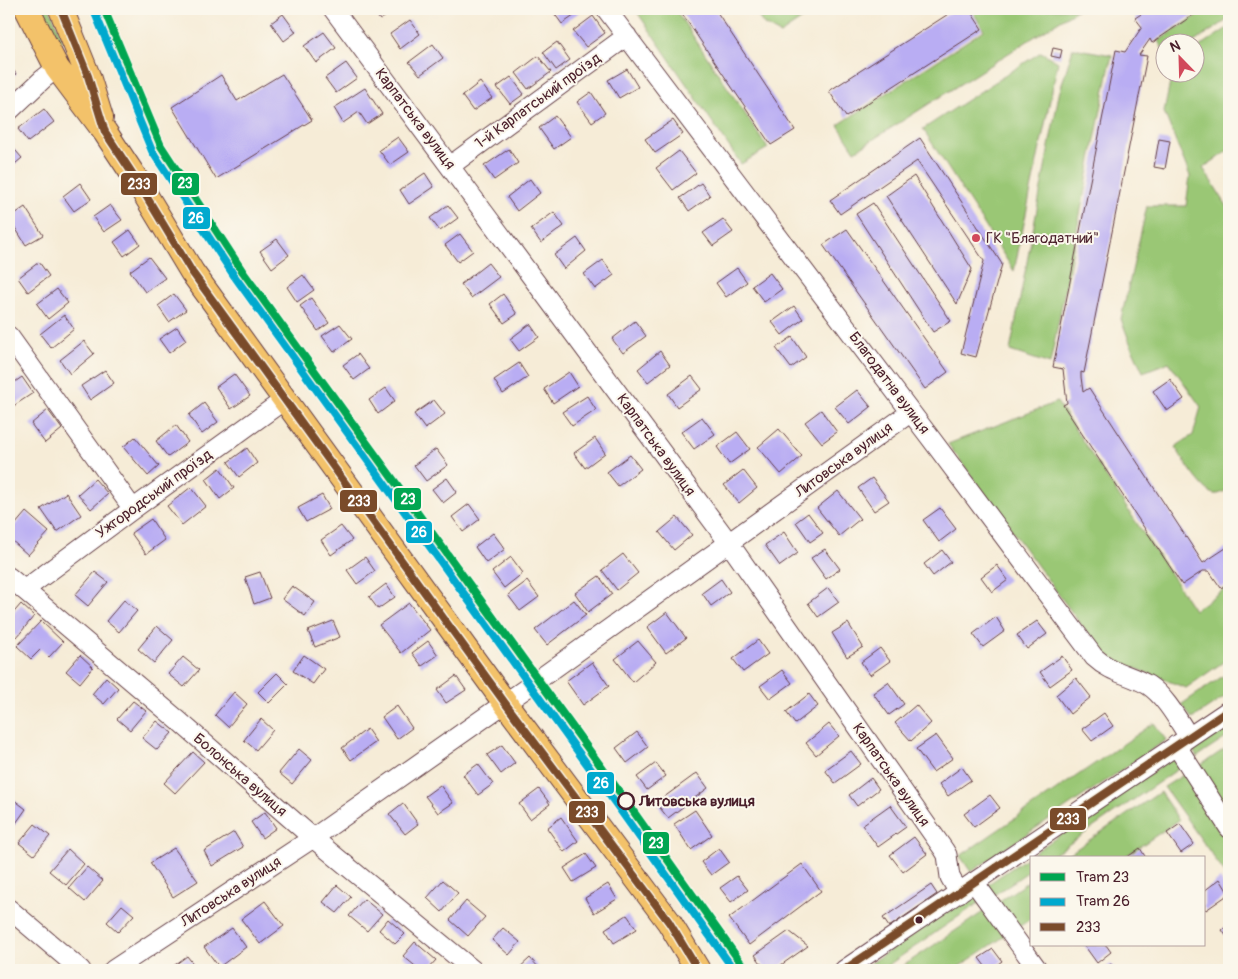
<svg xmlns="http://www.w3.org/2000/svg" width="1238" height="979" font-family="Pangolin,sans-serif">
  <style>
    .green { fill: #9ac775; stroke: #727350 }
    .building { fill: #b9adf3 }
    .lines { fill: none; stroke-linecap: round; stroke-linejoin: round }
    .minor-casing { stroke: #643e45; stroke-width: 21 }
    .major-casing { stroke: #643e45; stroke-width: 26 }
    .minor { stroke: #fff; stroke-width: 19 }
    .major { stroke: #f3c26a; stroke-width: 24 }
    .bus-1-casing { stroke: #fbf7ec; stroke-width: 11 }
    .bus-1 { stroke: #7a4b2a; stroke-width: 8 }
    .tram-1-casing { stroke: #fbf7ec; stroke-width: 11 }
    .tram-2-casing { stroke: #fbf7ec; stroke-width: 11 }
    .tram-1 { stroke: #00a651; stroke-width: 8 }
    .tram-2 { stroke: #00a9ce; stroke-width: 8 }
    .poi-dot { fill: #d1495b; stroke: #fbf7ec; stroke-width: 2 }
    .stop-dot { fill: #fbf7ec; stroke: #4a1f2b; stroke-width: 2.5 }
    .bus-dot { fill: #4a1f2b; stroke: #fbf7ec; stroke-width: 2 }
    .labels { text-anchor: middle; dominant-baseline: central; stroke-width: 4; stroke-linejoin: round; paint-order: stroke }
    .street-label { font-size: 15px; fill: #4a1f2b; stroke: #fbf7ec }
    .poi-label { font-size: 15px; fill: #4a1f2b; stroke: #fbf7ec; text-anchor: start }
    .stop-label { font-size: 15px; font-weight: bold; fill: #4a1f2b; stroke: #fbf7ec; text-anchor: start }
    .line-badge { stroke: #fbf7ec; stroke-width: 2 }
    .badge-label { font-size: 14px; text-anchor: middle; font-weight: bold; fill: #fff }
  </style>
  <rect width="100%" height="100%" fill="#fbf7ec"/>
  <filter id="ink" filterUnits="userSpaceOnUse"><feTurbulence type="fractalNoise" baseFrequency=".02" numOctaves="2"/><feDisplacementMap in="SourceGraphic" scale="10" xChannelSelector="R" yChannelSelector="G"/><feConvolveMatrix kernelMatrix="1 2 1 2 8 2 1 2 1" color-interpolation-filters="sRGB"/></filter>
  <filter id="wash" filterUnits="userSpaceOnUse"><feTurbulence type="fractalNoise" baseFrequency=".0096" numOctaves="4" result="noise"/><feDisplacementMap in="SourceGraphic" scale="20" xChannelSelector="R" yChannelSelector="G"/><feGaussianBlur stdDeviation="1.12" result="paint"/><feColorMatrix in="noise" values="0 0 0 0 0 0 0 0 0 0 0 0 0 0 0 0 0 1.4 0 .05"/><feComposite in="paint" operator="in"/></filter>
  <g filter="url(#wash)">
    <rect width="100%" height="100%" fill="#f6ecd7"/>
    <path class="green" d="M40,9H50L63,41L56,44Z
      M635,9H675L768,148L741,164Z
      M753,9H817L780,34L764,25Z
      M971,9H1078L855,151L838,125L984,30Z
      M1207,9H1229V19L1194,42H1166L1165,53L1158,41Z
      M1229,27V150L1203,168L1229,209V488C1225,491 1220,495 1214,494C1202,490 1183,459 1175,447L1193,435L1201,407L1169,362L1143,372L1132,348L1121,319L1147,206H1186L1190,176L1164,112L1172,73L1196,72V49Z
      M1073,48L1112,55L1050,364L1010,351L1059,94Z
      M1041,52L1058,62L1014,271L923,129Z
      M1057,402L1194,610L1229,586V658L1186,688L1104,656L948,444Z
      M1229,672V694L1192,719L1182,704Z
      M1229,719V736L1197,757L1190,745Z
      M1154,723L1166,740L971,872L960,856Z
      M1229,746V814L1198,767Z
      M1174,757L1181,767L1049,858H1032V869L991,897L984,887Z
      M1188,772L1229,835V879L1164,787Z
      M1160,792L1179,820L1123,858H1063Z
      M1032,879V918L954,970H897Z
      M974,893L980,902L881,970H861Z"/>
    <g id="blocks">
      <path class="building" d="M372,9H396L380,20Z
        M551,9H579L581,11L562,24Z
        M679,9H715L795,130L771,145Z
        M956,9H969L982,29L846,117L829,91Z
        M1149,9H1202L1152,43L1150,39L1139,55L1147,56L1084,373L1081,372V377L1083,392L1089,388L1203,563L1229,546V583L1221,588L1209,571H1203L1182,585L1063,405L1067,403L1063,369L1053,367L1116,50L1125,52L1142,27L1135,18Z
        M283,14L296,32L284,41L271,23Z
        M593,16L605,33L586,47L573,31Z
        M410,20L420,34L400,49L390,34Z
        M324,32L336,48L316,63L304,46Z
        M557,42L570,60L556,70L543,52Z
        M433,44L443,58L420,75L409,62Z
        M1053,48L1062,50L1060,58L1051,56Z
        M538,56L551,72L528,89L516,73Z
        M346,63L357,78L336,93L325,78Z
        M9,64L16,74L9,79Z
        M627,69L638,87L619,98L608,80Z
        M282,74L312,120L216,179L172,107L221,75L237,101Z
        M511,77L524,94L510,104L497,87Z
        M480,82L492,98L473,111L462,96Z
        M365,88L382,114L367,124L359,112L343,123L334,108Z
        M591,92L605,113L592,122L577,102Z
        M44,109L54,122L28,142L18,129Z
        M555,116L571,137L554,149L539,128Z
        M673,120L683,134L655,153L645,139Z
        M398,137L409,152L390,165L379,150Z
        M920,138L1002,264L976,357L961,353L984,261L917,161L840,214L830,200Z
        M1159,139L1170,141L1165,169L1154,167Z
        M9,143L22,158L9,169Z
        M509,149L518,163L494,180L484,166Z
        M679,151L696,173L673,190L656,168Z
        M425,173L434,187L409,204L400,190Z
        M914,176L972,269L957,304L886,196Z
        M530,179L540,193L517,211L507,197Z
        M80,183L91,199L74,211L63,196Z
        M701,183L710,196L689,211L680,198Z
        M873,203L951,321L933,332L856,214Z
        M110,205L122,220L104,232L93,217Z
        M448,205L458,218L440,231L430,218Z
        M25,207L43,235L26,245L9,218Z
        M554,212L564,226L541,243L531,229Z
        M723,219L733,232L713,246L703,233Z
        M847,229L948,372L925,389L823,245Z
        M130,230L140,244L124,256L114,242Z
        M460,234L473,251L458,262L445,245Z
        M577,238L586,251L564,269L554,255Z
        M277,239L289,255L272,268L260,251Z
        M149,257L165,278L145,292L130,271Z
        M603,260L614,275L595,289L584,274Z
        M39,262L49,276L28,292L18,278Z
        M488,263L499,277L471,298L461,284Z
        M737,268L747,282L726,297L716,283Z
        M770,273L782,289L764,302L752,286Z
        M303,275L314,290L297,302L287,287Z
        M57,289L68,303L48,319L37,304Z
        M174,294L186,310L169,322L158,306Z
        M503,294L517,314L504,323L490,304Z
        M311,298L329,323L318,331L300,306Z
        M794,306L803,319L782,335L772,322Z
        M64,315L74,329L51,348L40,334Z
        M635,321L646,336L623,353L612,339Z
        M340,324L352,339L334,352L322,336Z
        M530,324L539,337L519,351L510,339Z
        M177,327L186,340L169,353L159,339Z
        M792,337L806,357L791,368L776,348Z
        M84,341L94,354L70,374L60,360Z
        M660,351L670,365L648,382L638,369Z
        M358,354L369,369L354,380L343,365Z
        M519,363L528,377L503,394L494,380Z
        M105,370L114,383L90,400L81,386Z
        M569,372L578,386L553,403L544,389Z
        M234,374L250,396L231,409L216,387Z
        M692,376L702,389L677,407L668,394Z
        M22,377L33,393L9,409V386Z
        M1170,379L1184,399L1167,411L1153,391Z
        M386,388L395,401L378,414L369,400Z
        M857,390L871,407L849,424L835,407Z
        M587,396L596,410L572,426L562,412Z
        M434,400L445,414L425,429L414,414Z
        M204,403L218,422L202,434L189,415Z
        M48,410L62,429L45,443L31,424Z
        M821,410L837,432L822,443L805,422Z
        M702,417L715,434L694,449L681,432Z
        M176,425L188,442L168,457L156,441Z
        M779,429L802,456L781,474L758,447Z
        M737,432L750,449L729,464L717,447Z
        M135,437L159,466L148,476L123,447Z
        M595,438L605,453L585,468L574,453Z
        M247,448L257,463L239,477L228,462Z
        M436,449L448,465L426,481L414,465Z
        M630,455L641,469L618,486L607,472Z
        M220,468L234,488L220,499L206,479Z
        M743,470L757,488L739,503L724,485Z
        M447,478L457,492L443,503L432,489Z
        M872,478L889,501L874,511L858,488Z
        M95,479L108,494L91,509L78,494Z
        M191,487L206,506L182,525L167,506Z
        M838,491L860,519L839,536L817,508Z
        M66,493L81,515L57,532L41,509Z
        M322,495L330,509L306,522L298,508Z
        M469,504L480,519L463,532L452,517Z
        M940,508L956,529L939,542L923,520Z
        M26,512L49,532L28,555L9,538V532Z
        M808,513L823,533L810,542L796,522Z
        M677,517L692,535L674,550L659,532Z
        M151,519L165,540L146,554L131,533Z
        M341,526L352,540L331,555L321,540Z
        M784,532L798,553L780,566L765,545Z
        M493,533L505,549L486,563L475,547Z
        M825,549L840,569L826,579L811,558Z
        M942,550L951,562L933,576L924,564Z
        M623,554L638,573L617,590L602,570Z
        M365,557L375,571L357,584L347,570Z
        M511,557L523,573L504,588L492,572Z
        M997,565L1008,580L992,592L981,577Z
        M95,572L108,582L88,606L75,595Z
        M260,572L270,598L254,604L245,577Z
        M599,576L612,594L588,612L575,593Z
        M721,579L730,592L711,606L702,593Z
        M527,581L539,597L520,611L508,595Z
        M386,584L395,597L378,609L369,597Z
        M292,586L315,602L305,616L282,599Z
        M828,588L839,602L818,617L808,603Z
        M124,600L137,611L119,632L106,621Z
        M574,600L586,615L547,645L535,630Z
        M409,603L430,630L401,653L379,625Z
        M21,604L34,616L17,637L9,630V618Z
        M667,612L686,638L666,653L647,627Z
        M996,617L1005,631L983,647L973,634Z
        M41,621L63,642L49,657L41,649L31,659L17,646Z
        M333,621L340,637L315,647L308,631Z
        M1037,621L1047,634L1027,649L1017,635Z
        M848,623L863,647L847,657L832,633Z
        M157,626L173,640L154,663L138,649Z
        M758,640L768,654L743,672L733,659Z
        M428,641L438,655L422,666L412,653Z
        M638,641L656,662L633,682L615,659Z
        M880,648L890,661L870,675L861,662Z
        M80,655L93,667L80,683L66,671Z
        M304,655L324,669L313,684L293,671Z
        M1062,656L1072,670L1050,686L1040,672Z
        M183,657L199,670L184,687L168,674Z
        M592,662L609,686L583,705L566,681Z
        M782,670L792,683L770,699L760,686Z
        M277,673L288,684L269,703L258,692Z
        M456,676L466,690L446,703L437,690Z
        M106,677L118,688L104,704L92,694Z
        M1076,678L1091,697L1070,714L1056,695Z
        M888,682L904,704L889,715L873,693Z
        M234,692L247,704L228,727L215,715Z
        M809,694L818,706L795,724L786,712Z
        M133,701L146,711L130,730L117,719Z
        M916,705L931,723L911,741L895,723Z
        M397,706L412,728L397,739L382,717Z
        M1104,713L1113,726L1092,741L1082,729Z
        M261,719L273,730L256,750L244,740Z
        M157,721L172,733L157,750L142,738Z
        M829,724L839,736L816,755L806,743Z
        M367,729L376,742L351,760L342,748Z
        M637,732L648,747L627,763L616,748Z
        M936,735L953,758L933,772L916,749Z
        M502,745L515,763L501,774L487,755Z
        M299,749L312,760L292,784L279,773Z
        M851,751L861,764L835,783L825,770Z
        M193,752L204,762L175,793L164,783Z
        M656,763L666,776L647,790L637,777Z
        M478,764L493,784L478,795L463,775Z
        M962,767L971,780L948,796L939,784Z
        M697,773L708,788L668,818L656,803Z
        M871,778L879,789L857,806L849,795Z
        M440,785L453,803L438,813L425,796Z
        M539,789L550,804L530,819L519,804Z
        M990,795L1000,808L974,827L964,814Z
        M9,796L26,809L9,833Z
        M403,803L418,824L405,834L389,814Z
        M890,805L906,827L878,847L862,825Z
        M695,810L712,835L691,850L674,824Z
        M265,812L276,828L262,838L251,822Z
        M561,817L578,841L564,852L547,828Z
        M35,824L50,836L34,855L19,843Z
        M1180,824L1194,844L1181,853L1167,833Z
        M234,832L243,847L212,866L204,851Z
        M914,837L927,854L903,872L890,855Z
        M174,848L198,881L173,897L150,863Z
        M719,848L729,862L711,875L701,862Z
        M1140,848L1146,858H1126Z
        M68,849L84,864L66,885L49,871Z
        M586,854L596,868L573,882L564,868Z
        M802,864L821,891L749,945L729,918Z
        M87,867L103,881L85,902L69,888Z
        M737,876L748,890L731,902L720,888Z
        M1220,879L1229,894L1206,910L1204,908V891Z
        M443,880L458,893L442,912L427,898Z
        M608,884L617,899L594,913L585,898Z
        M337,885L351,897L337,913L323,902Z
        M931,885L937,894L889,927L883,918Z
        M364,899L382,914L367,931L349,916Z
        M265,901L284,926L260,944L241,919Z
        M466,901L485,917L468,936L450,920Z
        M122,905L134,915L118,932L107,922Z
        M627,915L637,929L614,943L605,929Z
        M388,919L405,934L395,944L379,930Z
        M1229,924V940L1222,930Z
        M232,928L246,947L219,967L204,947Z
        M503,928L520,942L509,955L492,940Z
        M789,931L808,946L774,970H766L755,955Z
        M415,942L436,960L427,970H420L403,956Z
        M1084,945H1106L1111,952L1097,963Z
        M993,949L1002,961L990,970H988L979,958Z
        M187,956L198,970H168Z
        M530,958L541,970H517Z
        M1111,964L1116,970H1102Z"/>
    </g>
  </g>
  <g filter="url(#ink)">
    <use href="#blocks" fill-opacity="0" stroke="#643e45" stroke-width="1"/>
    <g class="lines">
      <g class="minor-casing">
        <path id="minor" d="M333,9L729,543L944,850L947,855L950,877L959,893
          M606,9L932,440L1094,657C1111,673 1129,674 1148,685C1165,696 1178,720 1189,737
          M9,111L43,79L57,68
          M450,166L627,36
          M9,336L133,509
          M9,577L179,721L313,838L473,970
          M24,590L133,509L284,400
          M1176,745L1229,828
          M974,882L1038,970
          M9,909L81,970
          M113,970L313,838L528,687L911,412
          M844,970L1229,710"/>
      </g>
      <g class="major-casing">
        <path id="major" d="M27,9L57,68L105,132L134,176L192,272L505,703L669,922L698,970
          M61,9L88,76L101,118"/>
      </g>
      <use href="#minor" class="minor"/>
      <use href="#major" class="major"/>
      <g class="bus-1-casing">
        <path id="bus-1" d="M61,9L88,76L105,132L134,176L192,272L505,703L669,922L698,970
          M844,970L1229,710"/>
      </g>
      <use href="#bus-1" class="bus-1"/>
      <g class="tram-1-casing">
        <path id="tram-1" d="M104,9L161,146L243,272L626,801L746,970"/>
      </g>
      <g class="tram-2-casing">
        <path id="tram-2" d="M95,13L152,151L235,277L618,807L734,970"/>
      </g>
      <use href="#tram-1" class="tram-1"/>
      <use href="#tram-2" class="tram-2"/>
    </g>
  </g>
  <circle class="poi-dot" cx="976" cy="238" r="5"/>
  <circle class="stop-dot" cx="626" cy="801" r="8"/>
  <circle class="bus-dot" cx="919" cy="920" r="4.5"/>
  <g class="labels">
    <g class="street-label">
      <text transform="translate(538 101) rotate(-36)">1-й Карпатський проїзд</text>
      <text transform="translate(415 119) rotate(53)">Карпатська вулиця</text>
      <text transform="translate(889 383) rotate(53)">Благодатна вулиця</text>
      <text transform="translate(656 445) rotate(54)">Карпатська вулиця</text>
      <text transform="translate(844 460) rotate(-36)">Литовська вулиця</text>
      <text transform="translate(154 494) rotate(-36)">Ужгородський проїзд</text>
      <text transform="translate(240 775) rotate(41)">Болонська вулиця</text>
      <text transform="translate(891 775) rotate(55)">Карпатська вулиця</text>
      <text transform="translate(231 892) rotate(-33)">Литовська вулиця</text>
    </g>
    <g class="poi-label">
      <text x="986" y="238">ГК "Благодатний"</text>
    </g>
    <g class="stop-label">
      <text x="639" y="801">Литовська вулиця</text>
    </g>
  </g>
  <g class="line-badge">
    <rect x="171" y="172" width="29" height="24" rx="5" fill="#00a651"/>
    <rect x="120" y="172" width="38" height="24" rx="5" fill="#7a4b2a"/>
    <rect x="182" y="206" width="29" height="24" rx="5" fill="#00a9ce"/>
    <rect x="393" y="487" width="29" height="24" rx="5" fill="#00a651"/>
    <rect x="339" y="489" width="39" height="24" rx="5" fill="#7a4b2a"/>
    <rect x="405" y="520" width="28" height="24" rx="5" fill="#00a9ce"/>
    <rect x="586" y="771" width="29" height="24" rx="5" fill="#00a9ce"/>
    <rect x="568" y="800" width="38" height="24" rx="5" fill="#7a4b2a"/>
    <rect x="1049" y="807" width="38" height="24" rx="5" fill="#7a4b2a"/>
    <rect x="642" y="831" width="28" height="24" rx="5" fill="#00a651"/>
  </g>
  <g class="badge-label">
    <text x="185" y="188">23</text>
    <text x="139" y="189">233</text>
    <text x="196" y="223">26</text>
    <text x="408" y="504">23</text>
    <text x="359" y="506">233</text>
    <text x="419" y="537">26</text>
    <text x="601" y="788">26</text>
    <text x="587" y="817">233</text>
    <text x="1068" y="824">233</text>
    <text x="656" y="848">23</text>
  </g>
  <rect width="1238" height="979" fill="none" stroke="#fbf7ec" stroke-width="30"/>
  <rect x="1030" y="856" width="175" height="90" fill="#fbf7ec" stroke="#b4a19f"/>
  <rect x="1040" y="873" width="25" height="8" fill="#00a651" stroke="#b4a19f"/>
  <text x="1076" y="882" font-size="15" fill="#4a1f2b">Tram 23</text>
  <rect x="1040" y="898" width="25" height="8" fill="#00a9ce" stroke="#b4a19f"/>
  <text x="1076" y="906" font-size="15" fill="#4a1f2b">Tram 26</text>
  <rect x="1040" y="923" width="25" height="8" fill="#7a4b2a" stroke="#b4a19f"/>
  <text x="1076" y="932" font-size="15" fill="#4a1f2b">233</text>
  <g transform="translate(1180 58) rotate(337)"><circle r="24" fill="#fbf7ec" stroke="#b4a19f"/>
  <path d="M0-4L9 19L0 12L-9 19Z" fill="#d1495b"/>
  <text y="-8" font-size="14" font-weight="bold" text-anchor="middle" fill="#4a1f2b">N</text>
  </g>
</svg>
